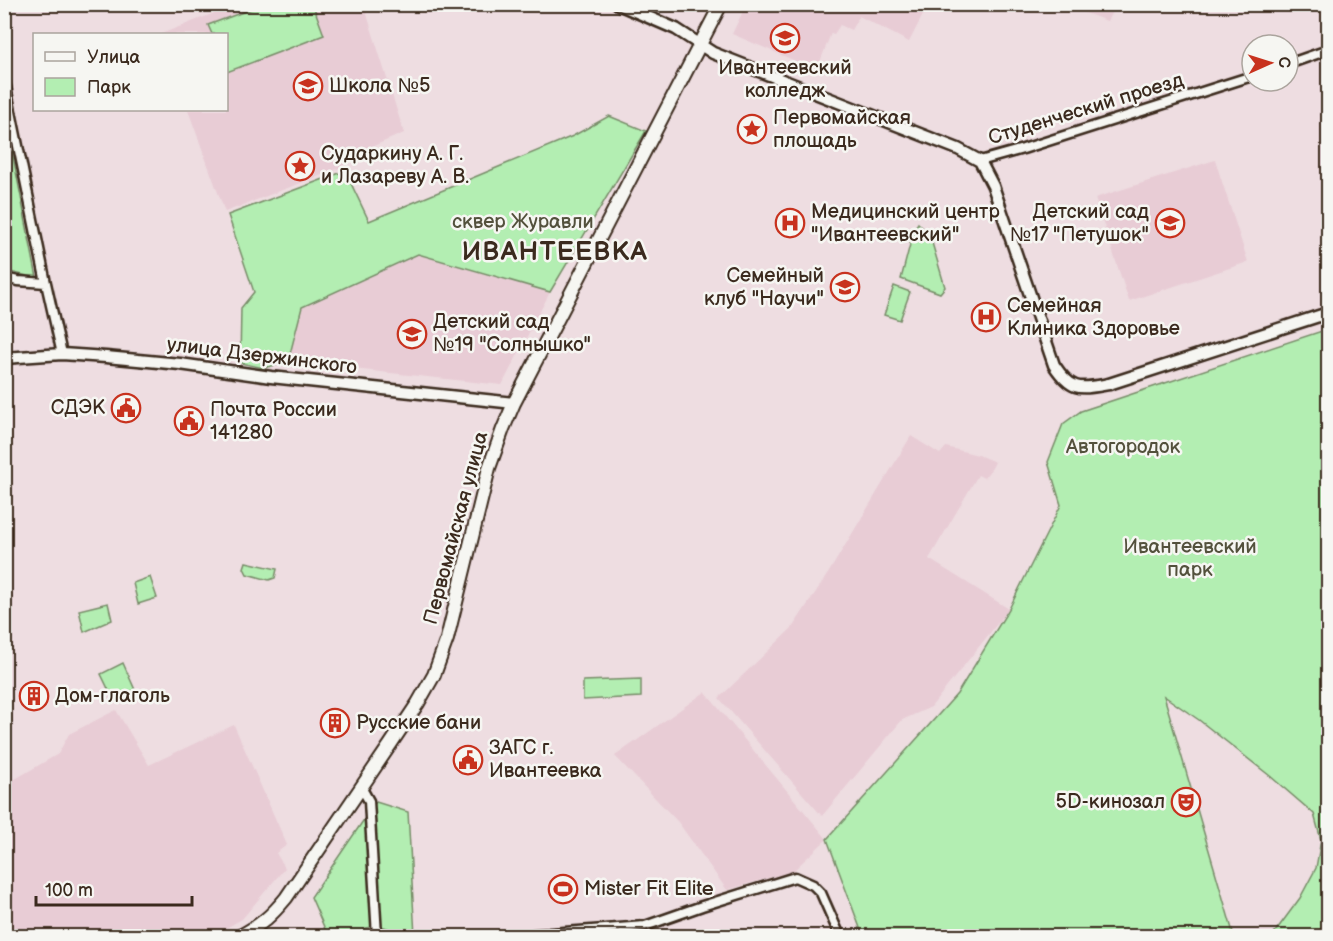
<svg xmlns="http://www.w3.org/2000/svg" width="1333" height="941" font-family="'Balsamiq Sans',sans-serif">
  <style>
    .built { fill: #e8ccd5 }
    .green { fill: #b3eeb2; stroke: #778c68; stroke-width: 1.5 }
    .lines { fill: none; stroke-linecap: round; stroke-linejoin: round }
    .minor-casing { stroke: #3b2a1e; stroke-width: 13 }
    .tertiary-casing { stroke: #3b2a1e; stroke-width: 15 }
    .secondary-casing { stroke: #3b2a1e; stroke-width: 16 }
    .minor { stroke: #f6f6f2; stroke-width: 8 }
    .tertiary { stroke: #f6f6f2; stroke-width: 10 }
    .secondary { stroke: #f6f6f2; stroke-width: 12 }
    .labels { text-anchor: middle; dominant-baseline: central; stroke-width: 5; stroke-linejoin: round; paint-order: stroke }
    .poi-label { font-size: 20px; fill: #3b2a1e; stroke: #f6f6f2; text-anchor: start }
    .street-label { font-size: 20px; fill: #3b2a1e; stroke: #f6f6f2 }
    .park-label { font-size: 20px; fill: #53513c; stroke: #f6f6f2 }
    .district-label { font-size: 26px; font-weight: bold; letter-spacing: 1.5px; fill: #3b2a1e; stroke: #f6f6f2 }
  </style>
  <rect width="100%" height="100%" fill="#eedde1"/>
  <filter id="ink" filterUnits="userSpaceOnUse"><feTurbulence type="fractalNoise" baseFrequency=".0167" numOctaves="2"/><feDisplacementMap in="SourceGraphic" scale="12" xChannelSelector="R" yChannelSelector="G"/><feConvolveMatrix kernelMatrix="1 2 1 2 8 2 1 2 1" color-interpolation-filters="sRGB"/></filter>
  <g filter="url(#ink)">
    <path class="built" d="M235,5H364L404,133L357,153L348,165L225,212L188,110H226V34H161Z
      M746,5V4L928,5L909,42L859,16L851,30L840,25L834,34L831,33L817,70L732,34Z
      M1064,5L1116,4V5L1107,21Z
      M1215,160L1248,262L1129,301L1095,198Z
      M418,254L550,292L502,385L288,362L302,307Z
      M911,436L940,454L946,447L978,455L995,462L992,468L984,478L978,475L929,559L1009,609L931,707L902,720L822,816L719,698L792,628L829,572Z
      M705,692L827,839L793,871L727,890L678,822L615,756Z
      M116,710L149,765L234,725L287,845L276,853L285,868L242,919L212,936H5V785L58,754L69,734Z"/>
    <path class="green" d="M262,5H313L324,35L227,72L226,34H212L208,25Z
      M4,116H5L37,278L5,271Z
      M609,116L646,131L550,292L418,254L302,307L288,362L264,368L240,363L241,308L254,292L228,215L345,171L369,221L573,136Z
      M918,223L930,236L945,287L940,293L901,279L914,229Z
      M894,286L910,292L900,320L884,315Z
      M1328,329V936H1272L1300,898L1316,868L1321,840L1314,814L1270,776L1199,720L1164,696L1234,936H863L827,839L957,694L1009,609L1061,505L1048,462L1063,424L1081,411Z
      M246,562L277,569L275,578L269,580L247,574L244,568Z
      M150,577L157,598L138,604L133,583Z
      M108,603L112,620L84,632L79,610Z
      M123,663L135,690L114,701L101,674Z
      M641,679V697L583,700V681Z
      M376,802L408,812L415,936H411L381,926L366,928L362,936H328L311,897Z"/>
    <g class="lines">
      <g class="minor-casing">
        <path id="minor" d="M1288,64L1328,50
          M4,77L46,283
          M980,161L1023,149L1252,76
          M4,278L18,281L46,283L62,354
          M361,787L369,801L377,936
          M511,936L645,926L702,906L795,877L813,885L821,893L840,936"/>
      </g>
      <g class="tertiary-casing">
        <path id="tertiary" d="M618,4L676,29L713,53L958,149L980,161L993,186L1054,365C1072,392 1079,389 1109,384L1328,313
          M4,358L62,354L106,357L180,364L271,377L514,403"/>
      </g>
      <g class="secondary-casing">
        <path id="secondary" d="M240,936C261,925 271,916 286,898L390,745L418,703L434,675L447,639L489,468L503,429L514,403L721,4"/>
      </g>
      <use href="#minor" class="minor"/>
      <use href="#tertiary" class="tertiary"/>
      <use href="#secondary" class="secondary"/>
    </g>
  </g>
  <defs>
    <g id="university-ring" transform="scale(1.5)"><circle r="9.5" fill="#f6f6f2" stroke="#c8321e" stroke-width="1.5"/><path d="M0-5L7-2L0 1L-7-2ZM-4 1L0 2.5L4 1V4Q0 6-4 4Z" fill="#c8321e"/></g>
    <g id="school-ring" transform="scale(1.5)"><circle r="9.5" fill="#f6f6f2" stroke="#c8321e" stroke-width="1.5"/><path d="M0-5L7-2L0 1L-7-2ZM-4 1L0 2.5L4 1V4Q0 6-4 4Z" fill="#c8321e"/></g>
    <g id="sight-ring" transform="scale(1.5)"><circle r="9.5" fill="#f6f6f2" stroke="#c8321e" stroke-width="1.5"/><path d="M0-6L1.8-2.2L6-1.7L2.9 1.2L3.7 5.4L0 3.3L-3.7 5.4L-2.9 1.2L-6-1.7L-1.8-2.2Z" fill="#c8321e"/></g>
    <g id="hospital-ring" transform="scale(1.5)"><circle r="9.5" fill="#f6f6f2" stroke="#c8321e" stroke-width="1.5"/><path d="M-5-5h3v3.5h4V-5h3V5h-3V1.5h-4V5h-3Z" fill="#c8321e"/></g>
    <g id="civic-ring" transform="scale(1.5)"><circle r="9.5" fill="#f6f6f2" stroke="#c8321e" stroke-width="1.5"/><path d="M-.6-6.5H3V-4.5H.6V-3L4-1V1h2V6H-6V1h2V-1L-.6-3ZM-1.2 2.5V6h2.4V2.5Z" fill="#c8321e"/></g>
    <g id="building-ring" transform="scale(1.5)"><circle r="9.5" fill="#f6f6f2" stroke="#c8321e" stroke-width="1.5"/><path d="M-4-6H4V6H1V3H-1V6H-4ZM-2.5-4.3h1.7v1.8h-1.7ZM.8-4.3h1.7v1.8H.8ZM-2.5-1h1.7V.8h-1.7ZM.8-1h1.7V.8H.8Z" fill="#c8321e"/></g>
    <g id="theatre-ring" transform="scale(1.5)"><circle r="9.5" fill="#f6f6f2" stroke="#c8321e" stroke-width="1.5"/><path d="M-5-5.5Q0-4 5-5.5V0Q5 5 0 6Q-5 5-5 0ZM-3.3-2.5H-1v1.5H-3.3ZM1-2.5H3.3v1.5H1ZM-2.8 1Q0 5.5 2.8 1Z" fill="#c8321e"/></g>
    <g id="stadium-ring" transform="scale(1.5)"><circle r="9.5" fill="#f6f6f2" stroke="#c8321e" stroke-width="1.5"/><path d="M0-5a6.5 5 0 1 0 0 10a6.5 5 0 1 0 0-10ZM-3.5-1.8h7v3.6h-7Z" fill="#c8321e"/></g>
  </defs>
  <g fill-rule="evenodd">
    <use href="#university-ring" x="785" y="38"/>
    <use href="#school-ring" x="308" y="86"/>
    <use href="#sight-ring" x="752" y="129"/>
    <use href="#sight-ring" x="300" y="166"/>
    <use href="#hospital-ring" x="790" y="223"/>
    <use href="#school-ring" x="1170" y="223"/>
    <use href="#school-ring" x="845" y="287"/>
    <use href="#hospital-ring" x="986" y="317"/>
    <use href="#school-ring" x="412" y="334"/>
    <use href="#civic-ring" x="126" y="408"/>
    <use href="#civic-ring" x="189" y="421"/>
    <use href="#building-ring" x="34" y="696"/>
    <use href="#building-ring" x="335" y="723"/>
    <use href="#civic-ring" x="468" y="760"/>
    <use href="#theatre-ring" x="1186" y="802"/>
    <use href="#stadium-ring" x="563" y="889"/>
  </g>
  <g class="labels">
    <g class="poi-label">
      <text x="785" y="68" text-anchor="middle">Ивантеевский<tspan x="785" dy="23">колледж</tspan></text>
      <text x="329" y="86">Школа №5</text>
      <text x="773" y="118">Первомайская<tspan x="773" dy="23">площадь</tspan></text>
      <text x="321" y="154">Сударкину А. Г.<tspan x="321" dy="23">и Лазареву А. В.</tspan></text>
      <text x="811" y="212">Медицинский центр<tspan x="811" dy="23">"Ивантеевский"</tspan></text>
      <text x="1149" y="212" text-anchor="end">Детский сад<tspan x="1149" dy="23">№17 "Петушок"</tspan></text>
      <text x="824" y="276" text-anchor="end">Семейный<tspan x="824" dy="23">клуб "Научи"</tspan></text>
      <text x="1007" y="306">Семейная<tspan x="1007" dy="23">Клиника Здоровье</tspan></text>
      <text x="433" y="322">Детский сад<tspan x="433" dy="23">№19 "Солнышко"</tspan></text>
      <text x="105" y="408" text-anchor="end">СДЭК</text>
      <text x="210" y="410">Почта России<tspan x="210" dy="23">141280</tspan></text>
      <text x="55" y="696">Дом-глаголь</text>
      <text x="356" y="723">Русские бани</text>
      <text x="489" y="748">ЗАГС г.<tspan x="489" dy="23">Ивантеевка</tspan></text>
      <text x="1165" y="802" text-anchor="end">5D-кинозал</text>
      <text x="584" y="889">Mister Fit Elite</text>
    </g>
    <g class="street-label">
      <text transform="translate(1086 109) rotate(-17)">Студенческий проезд</text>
      <text transform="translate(262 356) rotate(7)">улица Дзержинского</text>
      <text transform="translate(456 528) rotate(-75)">Первомайская улица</text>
    </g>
    <g class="park-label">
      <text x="523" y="222">сквер Журавли</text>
      <text x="1123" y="447">Автогородок</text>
      <text x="1190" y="547">Ивантеевский<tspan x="1190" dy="23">парк</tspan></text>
    </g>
    <g class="district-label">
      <text x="555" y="252">ИВАНТЕЕВКА</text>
    </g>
  </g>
  <rect width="1333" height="941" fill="none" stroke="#f6f6f2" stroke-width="24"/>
  <rect x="12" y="12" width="1309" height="917" fill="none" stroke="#3b2a1e" stroke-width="2" filter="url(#ink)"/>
  <rect x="33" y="33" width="195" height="78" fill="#f6f6f2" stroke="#aba49d" stroke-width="1.5"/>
  <rect x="45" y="52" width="30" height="9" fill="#f6f6f2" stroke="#aba49d" stroke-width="1.5"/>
  <text x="87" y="63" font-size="18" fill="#3b2a1e">Улица</text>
  <rect x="45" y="78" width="30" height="18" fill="#b3eeb2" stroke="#aba49d" stroke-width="1.5"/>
  <text x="87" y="93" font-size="18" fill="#3b2a1e">Парк</text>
  <g transform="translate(1270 63) rotate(87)"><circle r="28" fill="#f6f6f2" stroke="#aba49d" stroke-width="1.5"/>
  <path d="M0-4.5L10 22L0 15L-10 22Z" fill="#c8321e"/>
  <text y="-9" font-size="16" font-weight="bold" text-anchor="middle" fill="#3b2a1e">С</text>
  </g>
  <path d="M36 896v9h156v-9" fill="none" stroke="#3b2a1e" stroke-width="3"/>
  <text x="45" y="896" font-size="18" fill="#3b2a1e" stroke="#f6f6f2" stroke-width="4.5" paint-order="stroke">100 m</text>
</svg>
